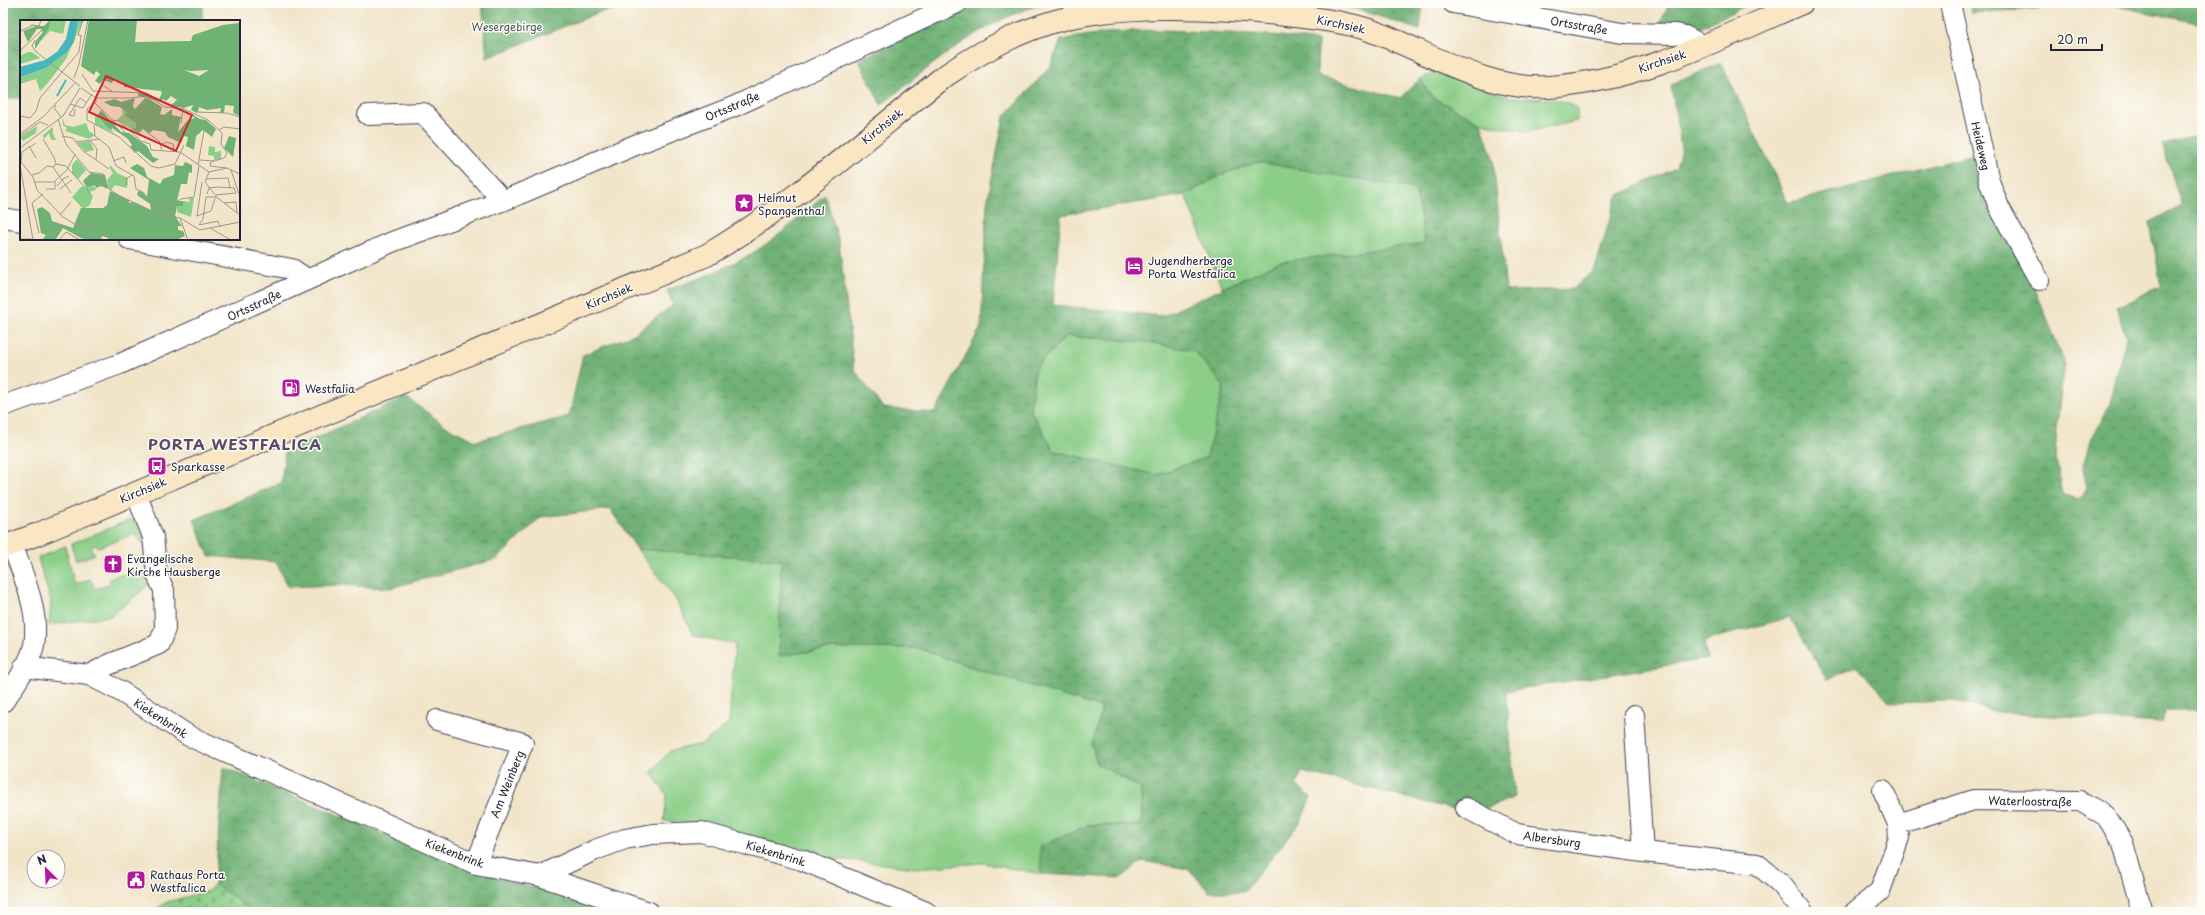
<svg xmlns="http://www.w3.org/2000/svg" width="2205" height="915" font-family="'Playpen Sans',sans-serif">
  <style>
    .green { fill: #8bce87; stroke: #567861 }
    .forest { fill: url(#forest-crowns); stroke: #496a58; fill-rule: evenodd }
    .cemetery { fill: url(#cemetery-stones); stroke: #567861 }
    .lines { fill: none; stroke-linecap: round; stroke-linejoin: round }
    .minor-casing { stroke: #413f50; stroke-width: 22 }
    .secondary-casing { stroke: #413f50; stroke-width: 24 }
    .minor { stroke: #fff; stroke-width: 20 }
    .secondary { stroke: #fbe6c4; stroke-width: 22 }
    .labels { text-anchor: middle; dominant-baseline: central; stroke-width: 3; stroke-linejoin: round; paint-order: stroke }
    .street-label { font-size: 11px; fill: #22223b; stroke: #fdfcf7 }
    .park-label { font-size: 11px; fill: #475e56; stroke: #fdfcf7 }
    .poi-label { font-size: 11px; fill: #22223b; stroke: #fdfcf7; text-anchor: start }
    .district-label { font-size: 15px; font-weight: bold; letter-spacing: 1px; fill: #5a4c67; stroke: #fdfcf7 }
    .inset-river { fill: none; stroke: #46b6bd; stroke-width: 2 }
    .inset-road { fill: none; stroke: #9e9690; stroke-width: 1 }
    .view { fill: #d62828; fill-opacity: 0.15; stroke: #d62828; stroke-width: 2 }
    .inset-edge { fill: none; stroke: #22223b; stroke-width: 2 }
  </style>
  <defs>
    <pattern id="forest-crowns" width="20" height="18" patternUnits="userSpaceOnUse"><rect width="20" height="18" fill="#70b174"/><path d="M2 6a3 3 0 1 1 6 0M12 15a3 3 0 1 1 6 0" fill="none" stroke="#5c9060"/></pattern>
    <pattern id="cemetery-stones" width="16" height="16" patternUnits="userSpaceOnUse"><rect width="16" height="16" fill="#8bce87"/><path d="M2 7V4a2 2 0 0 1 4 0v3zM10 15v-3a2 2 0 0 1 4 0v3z" fill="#78b175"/></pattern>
  </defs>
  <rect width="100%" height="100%" fill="#fdfcf7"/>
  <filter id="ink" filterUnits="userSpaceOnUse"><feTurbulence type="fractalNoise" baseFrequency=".025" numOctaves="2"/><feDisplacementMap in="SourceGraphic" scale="8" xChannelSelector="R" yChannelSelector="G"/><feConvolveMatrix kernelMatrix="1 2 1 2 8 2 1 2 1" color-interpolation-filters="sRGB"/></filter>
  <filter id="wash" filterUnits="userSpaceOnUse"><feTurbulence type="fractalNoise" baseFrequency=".012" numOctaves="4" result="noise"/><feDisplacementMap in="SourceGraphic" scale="16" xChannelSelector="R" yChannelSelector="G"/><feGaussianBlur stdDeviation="0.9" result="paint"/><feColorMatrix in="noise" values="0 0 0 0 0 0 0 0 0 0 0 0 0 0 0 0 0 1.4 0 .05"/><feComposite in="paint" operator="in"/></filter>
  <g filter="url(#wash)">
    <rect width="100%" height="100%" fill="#f1e4c8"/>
    <path class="green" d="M1439,70C1462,80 1484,90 1508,96C1532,101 1556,94 1577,108V121L1527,132L1481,123L1432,97L1420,79Z
      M1258,162L1415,188L1425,244L1280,262L1222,288L1185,195L1223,174Z
      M1066,336L1148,342L1194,350L1224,386L1207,457L1157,475L1053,451L1030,409L1035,368Z
      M139,516L147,541L143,543L138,538V535L134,534L99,547L95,545L91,549L95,554L76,561L71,544Z
      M65,546L75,585L90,579L95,589L110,584L109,579L132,571L136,580L147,577L151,583L111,616L49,625L51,602L38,558Z
      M637,549L781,560L779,656L833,648H918L978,669L1102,708L1092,745L1097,764L1141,788L1142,825H1088L1041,847V874L982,863L917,868L804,855L714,825L664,821L667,795L651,773L670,751L702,744L729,723L735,644L693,635L675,598Z"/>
    <path class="forest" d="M3,3H203L202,21H21V98L3,99Z
      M482,3H662L600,12L487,58Z
      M971,3H1047C983,19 932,65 881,105L859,60Z
      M1321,3H1423L1420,30L1360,10Z
      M1669,3H1751L1696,30L1658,29Z
      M1970,3H2202V24L2107,4L1971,13Z
      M1163,30L1272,35L1318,41L1317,76L1400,98L1420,79L1432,97L1481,123L1493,159L1506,291L1573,289L1595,269L1617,196L1676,168L1681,148L1671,85L1721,63L1788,203L1981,153L2065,364L2059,405L2055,454L2063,494L2078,500L2087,488L2083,468L2092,438L2109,407L2126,337L2116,307L2161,286L2150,222L2182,206L2162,144L2202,135V710H2165L2162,723L2004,713L1955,701L1890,703L1857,666L1827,680L1790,617L1704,641L1707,659L1506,691L1515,797L1473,814L1302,772L1296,785L1311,797L1301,821L1244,892H1209L1189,869L1142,861L1121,878L1041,874L1040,847L1088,825H1142L1141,788L1097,764L1092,745L1102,708L978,669L918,648H833L779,656L781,560L637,549L610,509L541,517L497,559L390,588L339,585L288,587L276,562L209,556L194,520L281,483L285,452L406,397L447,427L476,441L569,416L583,355L634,334L673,305L667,290C696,280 724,269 751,254C778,238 802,215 825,195L839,242L854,369L883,408L935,413L981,327L987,203L1004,117L1050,67L1061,40C1095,33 1128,30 1163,30ZM1258,162L1416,189L1425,243L1280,262L1163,316L1053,305L1061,215L1185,195L1223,174ZM1066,336L1148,342L1194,351L1224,386L1207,457L1157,475L1054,451L1030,409L1035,368Z
      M223,767L463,867L518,884L573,894L623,912H253L215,884Z"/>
    <path class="cemetery" d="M215,884L253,912H152L167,902L208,891Z"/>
  </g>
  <g filter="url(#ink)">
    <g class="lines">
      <g class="minor-casing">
        <path id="minor" d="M1453,3L1622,33L1676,34L1685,36L1703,46
          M1950,3L1989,181L1999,207L2039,280
          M368,115L423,113L503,201
          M3,218L21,221
          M129,239L292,269L307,279
          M3,406L120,364L392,242L510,198L640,143L733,107L957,3
          M24,667L89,675L120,691L189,736L476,864L540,876L649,912
          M89,675L108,665L159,644L165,629L164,590L157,575L153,537L136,493
          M3,702C13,689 31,661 34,645C40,611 23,576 12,544
          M1634,715L1643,852
          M437,720L523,743L476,864
          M1466,808L1517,834L1643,852L1757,864L1781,884L1803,912
          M1898,824L1974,800L2080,801L2106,816L2123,843L2142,912
          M540,876L595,850L625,839L653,834L701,832L802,860L926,912
          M1855,912L1880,891L1899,838L1898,824L1883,790"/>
      </g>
      <g class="secondary-casing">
        <path id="secondary" d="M3,547L38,534L707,255C791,206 865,139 942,78C974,56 1008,36 1046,24C1115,1 1222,7 1294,16C1319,19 1345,22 1369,30C1428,51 1485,91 1549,87C1636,82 1723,37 1802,3"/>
      </g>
      <use href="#minor" class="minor"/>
      <use href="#secondary" class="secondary"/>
    </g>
  </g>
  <defs>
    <g id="sight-square" transform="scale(1)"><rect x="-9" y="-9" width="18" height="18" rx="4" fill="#b5179e" stroke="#fdfcf7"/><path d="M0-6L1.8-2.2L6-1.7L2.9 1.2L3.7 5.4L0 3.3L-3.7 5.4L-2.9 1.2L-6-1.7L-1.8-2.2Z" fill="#fff"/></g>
    <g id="hotel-square" transform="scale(1)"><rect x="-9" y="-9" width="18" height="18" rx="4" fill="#b5179e" stroke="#fdfcf7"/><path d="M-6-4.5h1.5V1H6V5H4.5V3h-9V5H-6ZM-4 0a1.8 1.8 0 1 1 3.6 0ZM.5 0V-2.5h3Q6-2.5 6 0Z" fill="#fff"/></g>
    <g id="fuel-square" transform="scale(1)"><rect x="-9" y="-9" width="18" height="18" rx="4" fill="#b5179e" stroke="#fdfcf7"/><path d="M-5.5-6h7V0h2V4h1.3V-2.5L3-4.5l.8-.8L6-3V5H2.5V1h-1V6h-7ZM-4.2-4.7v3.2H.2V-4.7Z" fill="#fff"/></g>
    <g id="bus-square" transform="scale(1)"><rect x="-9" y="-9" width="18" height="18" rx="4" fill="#b5179e" stroke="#fdfcf7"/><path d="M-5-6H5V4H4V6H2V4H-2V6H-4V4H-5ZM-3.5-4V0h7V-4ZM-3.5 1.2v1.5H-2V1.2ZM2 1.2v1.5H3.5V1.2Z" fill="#fff"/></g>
    <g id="church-square" transform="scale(1)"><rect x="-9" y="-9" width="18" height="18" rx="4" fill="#b5179e" stroke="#fdfcf7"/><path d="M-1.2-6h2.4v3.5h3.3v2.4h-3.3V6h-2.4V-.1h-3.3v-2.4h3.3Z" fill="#fff"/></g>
    <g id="civic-square" transform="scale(1)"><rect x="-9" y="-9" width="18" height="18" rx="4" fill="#b5179e" stroke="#fdfcf7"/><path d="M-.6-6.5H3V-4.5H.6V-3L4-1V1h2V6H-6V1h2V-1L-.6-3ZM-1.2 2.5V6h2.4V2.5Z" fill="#fff"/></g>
  </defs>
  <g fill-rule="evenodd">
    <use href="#sight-square" x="744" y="203"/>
    <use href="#hotel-square" x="1134" y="266"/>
    <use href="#fuel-square" x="291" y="388"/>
    <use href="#bus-square" x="157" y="466"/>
    <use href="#church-square" x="113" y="564"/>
    <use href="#civic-square" x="136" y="880"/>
  </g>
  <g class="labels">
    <g class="street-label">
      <text transform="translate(1341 24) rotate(12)">Kirchsiek</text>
      <text transform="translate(1579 25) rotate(10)">Ortsstraße</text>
      <text transform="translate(1662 61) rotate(-19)">Kirchsiek</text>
      <text transform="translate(732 106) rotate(-23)">Ortsstraße</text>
      <text transform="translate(882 126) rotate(-39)">Kirchsiek</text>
      <text transform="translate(1981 146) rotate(77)">Heideweg</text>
      <text transform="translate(609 296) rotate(-23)">Kirchsiek</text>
      <text transform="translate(254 305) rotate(-25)">Ortsstraße</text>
      <text transform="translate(143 490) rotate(-23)">Kirchsiek</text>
      <text transform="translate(161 718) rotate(33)">Kiekenbrink</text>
      <text transform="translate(507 784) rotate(-68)">Am Weinberg</text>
      <text transform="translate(2030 801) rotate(1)">Waterloostraße</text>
      <text transform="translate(1552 839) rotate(8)">Albersburg</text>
      <text transform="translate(455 853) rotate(21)">Kiekenbrink</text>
      <text transform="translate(776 853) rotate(17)">Kiekenbrink</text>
    </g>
    <g class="park-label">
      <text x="507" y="26">Wesergebirge</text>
    </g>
    <g class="poi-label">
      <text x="758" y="197">Helmut<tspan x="758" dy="13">Spangenthal</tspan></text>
      <text x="1148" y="260">Jugendherberge<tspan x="1148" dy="13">Porta Westfalica</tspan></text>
      <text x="305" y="388">Westfalia</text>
      <text x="171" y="466">Sparkasse</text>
      <text x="127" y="558">Evangelische<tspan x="127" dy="13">Kirche Hausberge</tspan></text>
      <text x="150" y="874">Rathaus Porta<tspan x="150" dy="13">Westfalica</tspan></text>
    </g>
    <g class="district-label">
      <text x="235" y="443">PORTA WESTFALICA</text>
    </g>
  </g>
  <g transform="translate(20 20)">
    <rect width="220" height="220" fill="#f1e4c8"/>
    <path d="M30,0H46L43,14L30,11L16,26L28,8ZM58,0H63L46,39L27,64L19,72L0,89L20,71L16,59L0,64V57L26,48L46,33L53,21ZM8,32H12L20,38L0,44V36ZM101,89L106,92L105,96L116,103V109H111L97,100L103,94ZM17,106L16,113L3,121L0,117ZM33,107V114L36,120H31L29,113L24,119L23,115ZM189,126L195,127V132L201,131V139L194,140V136L188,135ZM57,139L66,150L58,159L52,153V145ZM91,146L97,153L108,158L107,168L95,165L90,171L87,160L93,153L89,147ZM62,166L67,168L75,166L76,170L69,172L73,176L70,185L63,189L52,177ZM169,178H174L171,197L157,192V186H163V181L170,182Z" fill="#8bce87"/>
    <path d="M30,0L29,8L15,29V22L23,12L21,9H17L8,22L3,11L16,6H24ZM69,0H117L115,22L171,21L173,15L203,5L220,3V96L213,93L214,86L205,85L204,93H200L201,88L187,90L179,87L178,92H175L171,90L173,85L164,88L150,86L157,80L151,76L146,81L143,79L141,82L118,76V73H124L139,79L142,73L141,71L104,67V63L94,59L92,63L83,60L80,64L75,61L80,54L76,51L74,55L61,46ZM164,50L170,51L189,50L179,56ZM126,77L142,87L140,94L144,95L152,89V95L161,97L158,112L168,100L175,98L163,89L180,99L186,100L196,109L192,117L183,110L176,116L174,130L166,126L168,117L164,116L161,123L148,117L145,112L133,110L129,114L123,109L119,113L111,109L116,108V103L105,96L106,92L100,87L91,86L84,82L95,79L101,82L115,78L113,86L115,89ZM81,90L101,112L109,113L127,126L133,137L139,139L133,143L118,131L115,133L110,127L112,125L108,119L92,108L91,111L84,104L78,95ZM209,116L216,118L213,137L204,128ZM165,142L172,145V153L169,152L167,164H161L157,181H163V186H157L155,196L162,206H158V210L163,211L165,216L156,220H88V218L82,216L81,220H70L61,218L43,208L36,219H23L26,215L21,213L17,189L22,187L30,193L32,201L53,208L61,188H83L87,185L90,171L109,180V183L114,182L131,190L130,184L117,175L118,171L122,172L127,177L129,160L110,148L117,144L124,148L127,157L140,164L143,159L154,155L155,145L163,146ZM71,153L85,155L88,169L81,166L76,168L75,165L67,168L63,161Z" fill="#70b174" fill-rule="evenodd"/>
    <path d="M78,95L84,104L95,113L75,105V95ZM70,121L74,130L66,132L57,123Z" fill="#8bce87"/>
    <path d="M42,97L45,105L53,107L66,103L69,111L75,115L69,119L45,111L47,108L43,105Z" fill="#8bce87"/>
    <path d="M58,0L54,22L46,33L26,48L0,57V47L25,40L37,32L46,19L50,1Z" fill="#46b6bd"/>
    <path class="inset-river" d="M37,76L46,60"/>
    <path class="inset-road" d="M11,5L19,6L21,0M0,11L14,5M62,16L58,15L63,0M15,20L12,26L16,32M0,31L22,10M15,31L60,66M190,50H220M62,54L73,71M54,58L59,44L68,0M81,64L93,72M61,68L76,78H109L128,76L145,87L164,89L188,100L202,113L201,124L207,133L204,138L191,142L190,146L207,148L220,154M73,71L126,73L150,86M76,78V82L67,89V100L99,117L131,146L139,148L155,144L164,125M75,83L105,112M50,84L63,88L72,74M36,85L34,88L41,97M175,92L207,93L220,97M49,95L60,78L67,83M49,95L54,96L55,89M0,96L10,98L16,91L20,78L59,32L61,16M38,99L46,124L69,152L83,154L89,169L100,176L134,192L160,198L180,210L220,202M91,100L99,101L121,121L130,124L131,130L160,132L189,152L207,148M161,103L163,88M74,105L75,116L89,127L96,146L114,156L116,169L123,172L132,183L145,188M199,110L204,107L220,109M0,114L23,97L56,62M129,114L139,121L142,130M0,116L20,102L28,105M42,116L53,118L63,131L89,149M23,119L34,137L36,144L33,147M71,121L77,129L76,140M56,122L80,119M141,125L146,122L153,124L154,131M9,126L16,138M0,128L43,96L60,68M180,140L194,141M93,141L104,137L106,143M1,142L13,157L17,170L43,197L56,205L75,208M1,142L2,132L16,123M36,144L46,146L71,174M0,145L13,220M178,145L184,111M33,147L51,173M211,150L220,177M189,152L185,162L195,175M12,155L19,153L27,146L33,147M186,159L208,158L210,168M14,162H34M182,162L177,196L191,191L196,175M107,165L106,159L112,155M37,166L43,159L49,156M26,169H35V161L47,150L55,134M40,169L52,160M187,174L189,168L197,167L214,168L216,173M196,175L216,173M195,176L220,195M12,183L19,213M12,183L23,174M204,183L216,182L217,193M138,192L161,179L174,177L179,146M40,195L51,182M160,198L168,220M179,205L183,199L186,177H194M179,205L198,201L200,207M190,208L211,220M0,219H13M39,220L46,212L60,220"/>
    <path class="view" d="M86,56L172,95L156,131L69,92Z"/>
    <rect width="220" height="220" class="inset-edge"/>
  </g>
  <rect width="2205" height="915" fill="none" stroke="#fdfcf7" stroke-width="16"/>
  <g transform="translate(46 869) rotate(336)"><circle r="19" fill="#fdfcf7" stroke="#a5a5ac"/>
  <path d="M0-3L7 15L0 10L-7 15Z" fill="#b5179e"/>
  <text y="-6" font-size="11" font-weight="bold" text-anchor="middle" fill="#22223b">N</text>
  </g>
  <path d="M2051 44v6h51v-6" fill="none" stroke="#22223b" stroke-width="2"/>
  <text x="2057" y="44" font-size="12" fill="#22223b" stroke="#fdfcf7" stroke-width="3" paint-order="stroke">20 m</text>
</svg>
